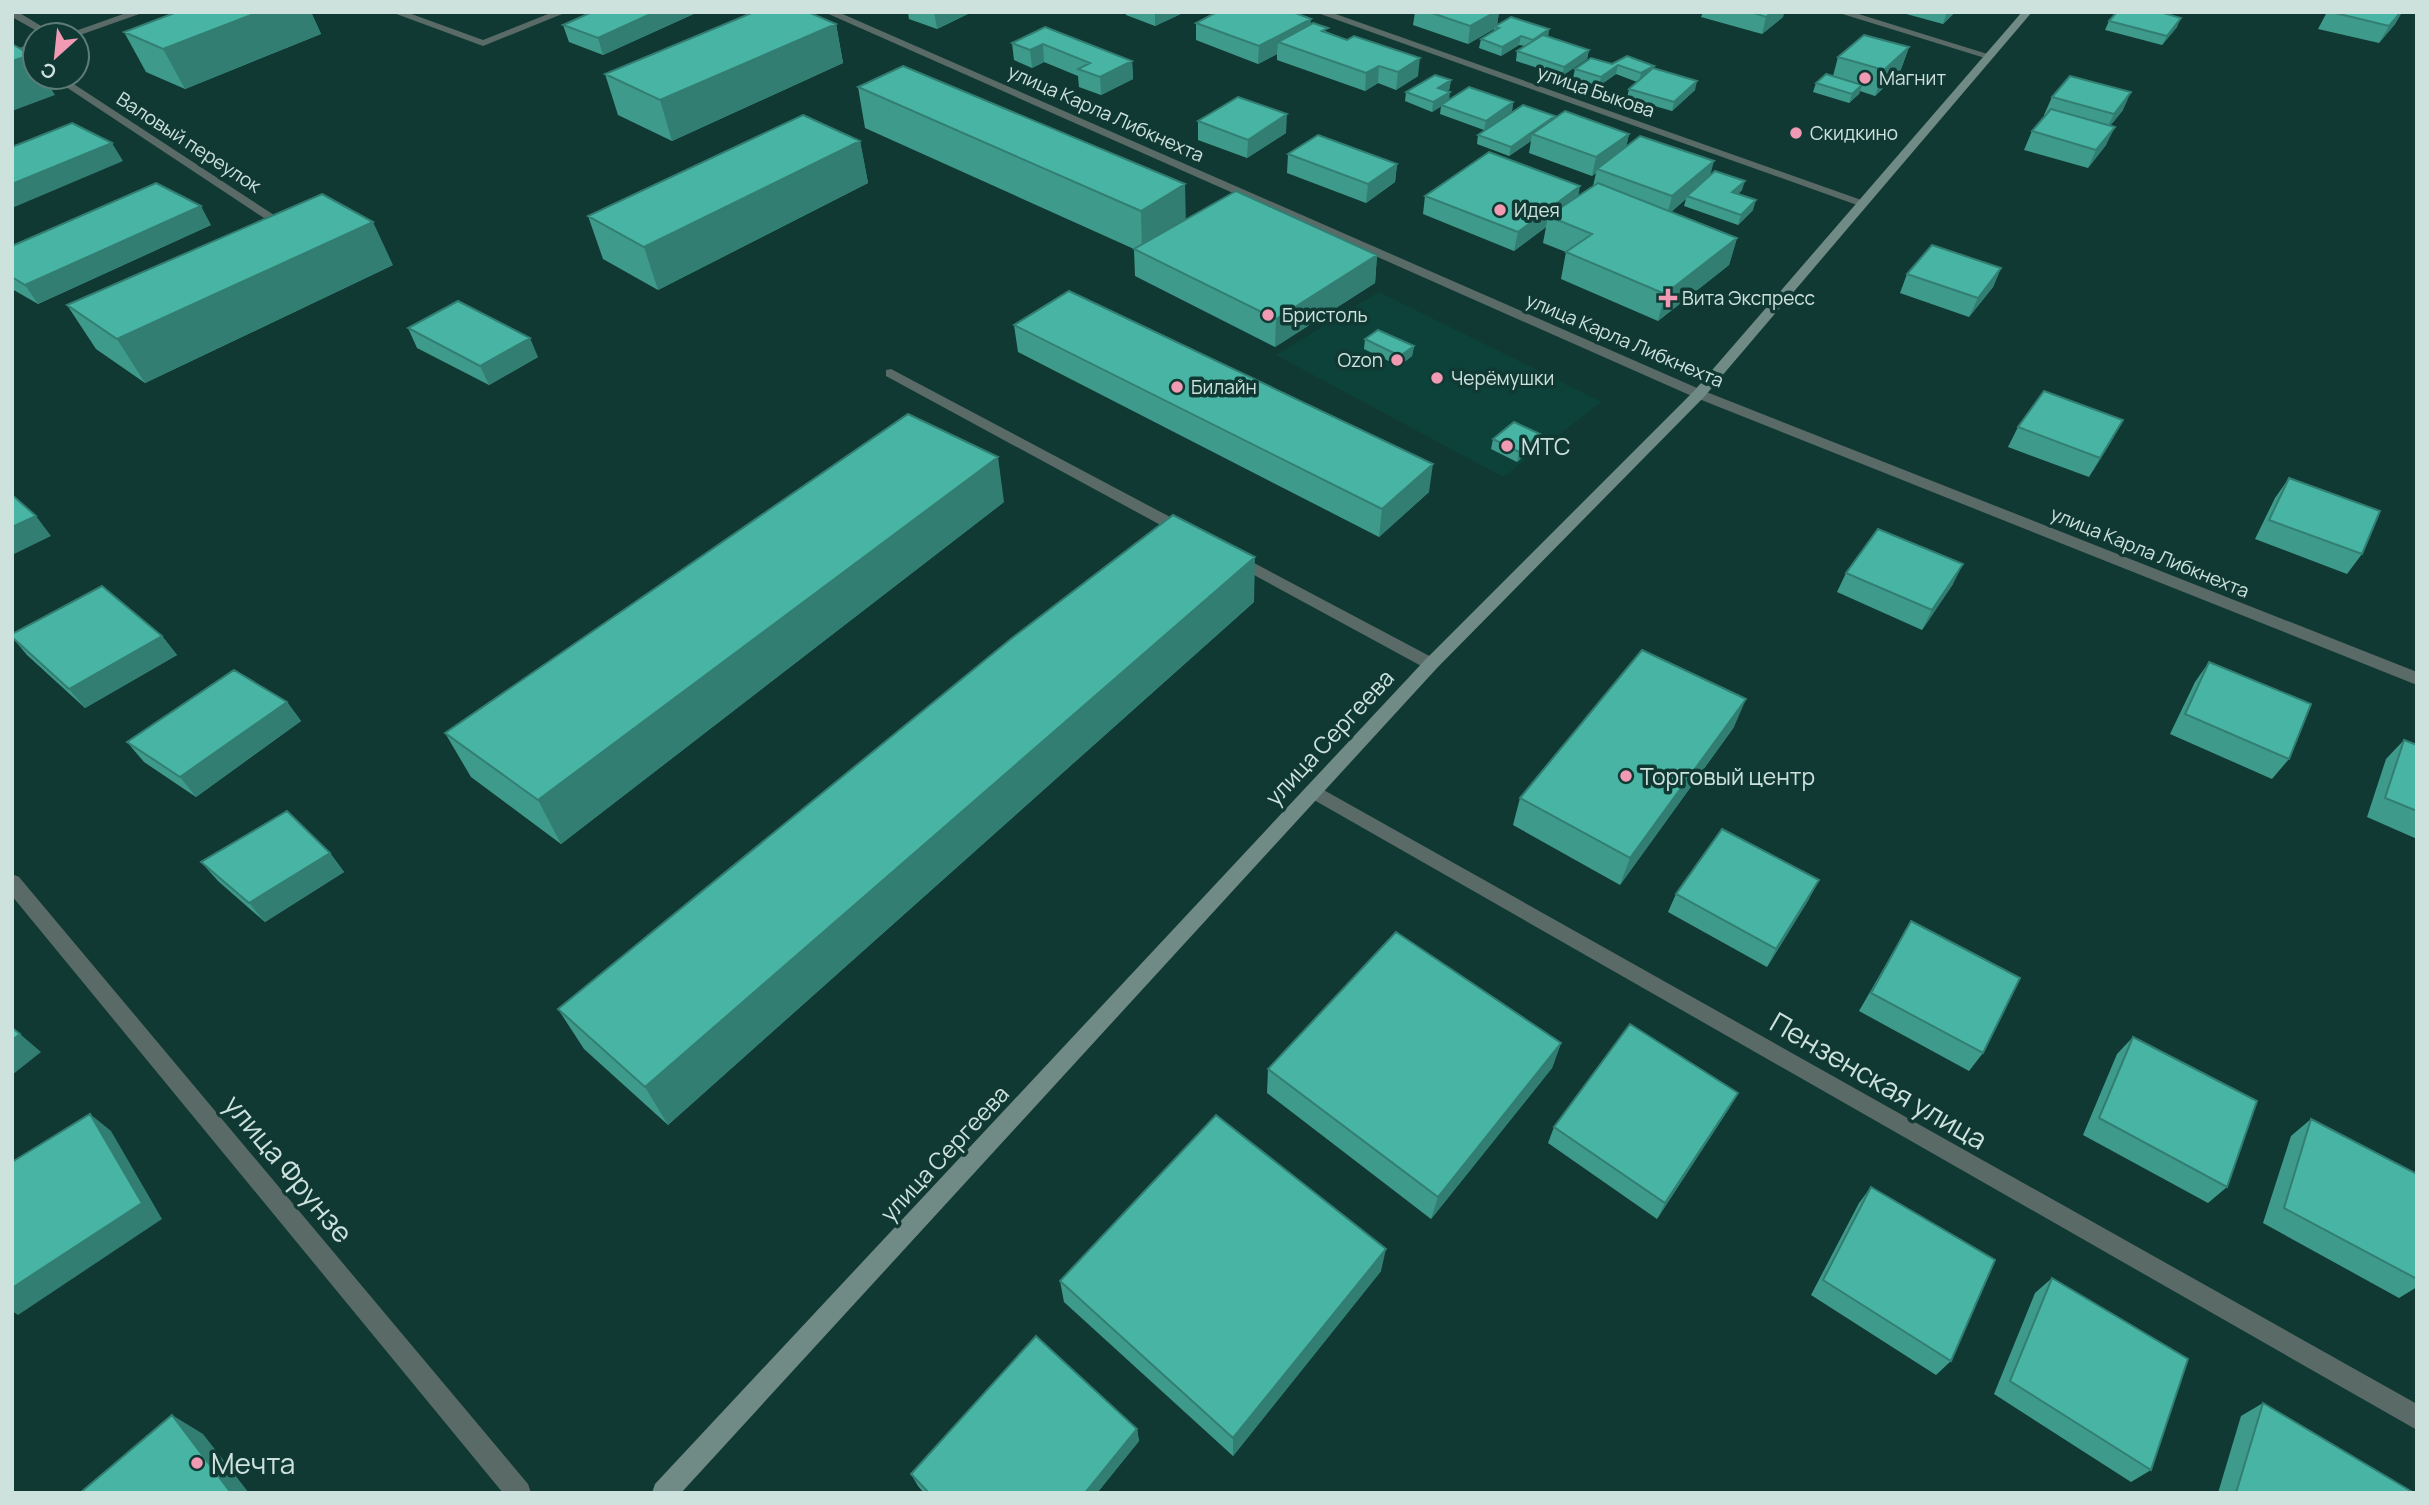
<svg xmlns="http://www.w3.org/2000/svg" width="2429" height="1505" font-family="Manrope,sans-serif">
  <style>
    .built { fill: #0c423a }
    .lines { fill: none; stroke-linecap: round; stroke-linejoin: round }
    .lane { fill: #5a6b67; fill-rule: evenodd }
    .street { fill: #5a6b67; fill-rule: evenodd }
    .secondary { fill: #708b85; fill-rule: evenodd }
    .wall { fill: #3e9b8c }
    .shaded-wall { fill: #327e72 }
    .building { fill: #48b4a3; stroke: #327e72; stroke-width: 2 }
    .poi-dot { fill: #f19ab4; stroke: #113933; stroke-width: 2.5 }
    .labels { text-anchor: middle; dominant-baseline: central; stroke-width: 7; stroke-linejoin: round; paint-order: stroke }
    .far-poi-label { font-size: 19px; fill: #cde2dd; stroke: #113933; text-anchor: start }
    .far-street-label { font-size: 19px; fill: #cde2dd; stroke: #113933 }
    .poi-label { font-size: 23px; fill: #cde2dd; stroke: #113933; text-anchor: start }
    .street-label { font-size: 23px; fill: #cde2dd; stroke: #113933 }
    .near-street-label { font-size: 28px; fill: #cde2dd; stroke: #113933 }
    .near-poi-label { font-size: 28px; fill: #cde2dd; stroke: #113933; text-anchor: start }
  </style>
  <rect width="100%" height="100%" fill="#113933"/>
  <path class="built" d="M1379,292L1602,402L1503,477L1276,355Z"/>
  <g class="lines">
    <path class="lane" d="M12,12H18L56,35H44L12,17Z
      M391,12H406L483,40L553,12H567L483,46Z
      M891,369L1189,527L1192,531L1184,536L1179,535L886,376V370Z
      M1237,554L1437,660L1439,664L1431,670L1425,668L1232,563L1229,559Z"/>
    <path class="street" d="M129,12H145L77,36L64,35Z
      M824,12H838L1704,391L2417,672V685L1694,397Z
      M1315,12H1330L1867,202L1857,205Z
      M1836,12H1852L1994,56L1985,58Z
      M35,43V49L12,56V50Z
      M51,77H63L274,215L264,218Z
      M1313,784L2417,1404V1430L1307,796L1304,791L1307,786Z
      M12,874L19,877L528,1484L531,1493H503L12,896Z"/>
    <path class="secondary" d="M2022,12H2032L1704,397L1437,668L681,1493H652L655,1484L1425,660L1694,391Z"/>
  </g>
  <path class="wall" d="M177,12H311L321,34L185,89L146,72L124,32Z
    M592,12H698L603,55L569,42L563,25Z
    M908,12H972L937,29L909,19Z
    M1126,12H1185L1155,26L1126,15Z
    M1415,12H1499L1497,25L1549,29L1548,37L1589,50L1587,59L1562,76L1516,61L1517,51L1525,46L1519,45L1501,56L1479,48L1481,39L1494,31V29L1468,44L1413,25Z
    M1703,12H1784L1783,17L1762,34L1701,17Z
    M1899,12H1955L1943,24Z
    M2327,12H2402L2395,24L2379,43L2318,29Z
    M2109,21L2177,27L2162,45L2105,30Z
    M1196,23L1311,24L1418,76L1396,90L1378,83L1365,91L1277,60V54L1258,64L1196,40Z
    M836,24L843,63L672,141L618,115L605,74Z
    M1045,27L1132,61L1133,79L1101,95L1079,87L1078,76L1044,62L1032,68L1014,60L1012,43Z
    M1909,47L1900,72L1875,96L1860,91L1859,94L1849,103L1813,92L1816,83L1833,76L1838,57Z
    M1612,64L1653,68L1695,90L1672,111L1627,98L1629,89L1637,82L1616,74L1599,86L1573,78L1575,69Z
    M1451,80L1449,90L1447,91L1449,100L1513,102L1512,111L1484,130L1440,114L1441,106L1432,112L1405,101L1406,92Z
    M858,87L1186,220L1377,255L1375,283L1275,347L1135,276L1134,249L865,128Z
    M2052,97L2123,110L2110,126L2106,145L2088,168L2024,150L2032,131L2046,115H2044Z
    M1554,119L1629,134L1626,147L1711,175L1742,190L1738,194L1753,210L1738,225L1684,206L1686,199L1671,212L1737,238L1729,265L1658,321L1561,279L1566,252L1543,243L1546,227L1514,251L1423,214L1425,196H1578L1593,186L1596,173L1592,176L1529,153L1531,141L1509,156L1477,144L1478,135Z
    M1198,121L1286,133L1247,158L1198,140Z
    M860,141L868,183L658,290L603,259L588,216Z
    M1288,154L1397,164L1395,182L1366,203L1287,173Z
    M211,225L38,304L12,289V246Z
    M393,265L145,383L96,349L67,305Z
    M2001,268L1993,287L1969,317L1900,293L1907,274Z
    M1014,325L1429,492L1379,537L1018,352Z
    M408,328L538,357L489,385L417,348Z
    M1365,339L1414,346L1412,356L1399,366L1364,349Z
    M2018,427L2112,440L2089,477L2008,447Z
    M1540,434L1538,444L1517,462L1491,449L1493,439Z
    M2289,478L2362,554L2347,574L2255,539L2275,498Z
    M1004,502L561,844L471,777L445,733Z
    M1846,573L1953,584L1922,630L1837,592Z
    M1254,602L668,1125L584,1049L558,1009Z
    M162,636L177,655L85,708L27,655L12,637Z
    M2209,662L2289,759L2272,779L2170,734L2195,682Z
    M287,702L301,721L196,797L144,762L127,742Z
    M1734,727L1620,885L1513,825L1520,798Z
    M2404,740L2417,745V839L2367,817L2386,759Z
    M330,853L344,872L265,922L218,881L201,862Z
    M1676,894L1809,899L1767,967L1668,912Z
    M1911,921L1983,1053L1969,1071L1859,1011Z
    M2133,1037L2227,1187L2208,1203L2083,1135L2117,1054Z
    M1561,1043L1552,1068L1431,1219L1267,1093L1268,1069Z
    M1738,1093L1728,1110L1657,1219L1548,1143L1554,1127Z
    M2311,1119L2417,1174V1287L2399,1298L2263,1223L2291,1136Z
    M1871,1187L1951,1361L1936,1375L1811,1295L1859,1203Z
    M1381,1271L1233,1456L1064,1302L1060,1281Z
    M2052,1278L2151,1470L2131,1482L1994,1394L2035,1293Z
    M2263,1403L2414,1493H2218L2241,1416Z
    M1137,1429L1139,1441L1097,1493H924L918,1486L911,1474Z"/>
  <path class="shaded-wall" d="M259,12H311L321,34L185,89L163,49Z
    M655,12H698L603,55L598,38Z
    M934,12H972L937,29Z
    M1155,12H1185L1155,26Z
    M1495,12H1499L1497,27H1494V29L1468,44L1470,26Z
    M1772,12H1784L1783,17L1762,34L1766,17Z
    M1947,12H1955L1943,24Z
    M2401,12H2402L2395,24L2379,43L2389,26Z
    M2181,18L2177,27L2162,45L2167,36Z
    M1311,19L1310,36L1278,42L1277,54L1258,64L1259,46Z
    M836,24L843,63L672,141L660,100Z
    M1549,29L1547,38L1531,49L1533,40Z
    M1521,36L1519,45L1501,56L1502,47Z
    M1043,44L1044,62L1032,68L1030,50Z
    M1909,47L1900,72L1875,96L1884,70Z
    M1589,50L1587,59L1562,76L1564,67Z
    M31,55L35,62V77H44L55,95L12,111V61Z
    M1420,58L1418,76L1396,90L1398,72Z
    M1132,61L1133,79L1101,95L1100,77Z
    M1618,65L1616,74L1599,86L1601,77Z
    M1379,66L1378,83L1365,91L1366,73Z
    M1654,66L1652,75L1639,82L1641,73Z
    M1451,80L1449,90L1437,97L1438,88Z
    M1697,81L1695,90L1672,111L1674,102Z
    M1862,85L1859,94L1849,103L1852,94Z
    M1450,92L1449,102L1432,112L1433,102Z
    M2131,92L2123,110L2105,132L2114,114Z
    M1513,102L1512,111L1484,130L1486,121Z
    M1287,114L1286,133L1247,158L1248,140Z
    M1555,116L1553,125L1532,134L1531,141L1509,156L1511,147Z
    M2115,127L2106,145L2088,168L2096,150Z
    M1629,134L1625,152L1597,169L1596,173L1592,176L1596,157Z
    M860,141L868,183L658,290L644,247Z
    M112,143L123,161L12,208V184Z
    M1714,161L1709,180L1687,196L1686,199L1667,215L1672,196Z
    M1397,164L1395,182L1366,203L1368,184Z
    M1745,181L1742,190L1729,202L1732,192Z
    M1185,184L1186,227L1142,253L1141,211Z
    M1580,186L1577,205L1548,216L1546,227L1514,251L1518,232Z
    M1756,200L1753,210L1738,225L1741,215Z
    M201,206L211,225L38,304L25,285Z
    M373,222L393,265L145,383L117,339Z
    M1737,238L1729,265L1658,321L1665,294Z
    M1377,255L1375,283L1275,347L1276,319Z
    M2001,268L1993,287L1969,317L1978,298Z
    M530,338L538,357L489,385L480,366Z
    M1414,346L1412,356L1399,366L1400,356Z
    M2123,420L2112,440L2089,477L2100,458Z
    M1540,434L1538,444L1517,462L1519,452Z
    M998,457L1004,502L561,844L538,800Z
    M1433,464L1429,492L1379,537L1382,509Z
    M36,516L51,536L12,555V527Z
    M1255,557L1254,602L668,1125L645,1087Z
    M1963,564L1953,584L1922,630L1932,610Z
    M162,636L177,655L85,708L69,689Z
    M1746,699L1734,727L1620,885L1630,858Z
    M287,702L301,721L196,797L180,777Z
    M330,853L344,872L265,922L249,903Z
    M1819,880L1809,899L1767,967L1776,949Z
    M20,1034L41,1052L12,1075V1040Z
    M1561,1043L1552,1068L1431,1219L1438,1197Z
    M1738,1093L1728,1110L1657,1219L1665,1203Z
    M90,1114L111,1131L162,1219L18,1315L12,1311V1288Z
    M1386,1249L1381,1271L1233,1456V1438Z
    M172,1415L203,1434L249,1493H231Z
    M1137,1429L1139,1441L1097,1493H1085Z"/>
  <path class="building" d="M177,12H259L163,49L124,32Z
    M592,12H655L598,38L563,25Z
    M754,12H808L836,24L660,100L605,74Z
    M1217,12H1293L1311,19L1259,46L1196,23Z
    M1429,12H1495L1470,26Z
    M1751,12H1772L1766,17Z
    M2117,12H2160L2181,18L2167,36L2109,21Z
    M2331,12H2401L2389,26Z
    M1511,17L1549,29L1533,40L1521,36L1502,47L1481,39L1499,28L1494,27Z
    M1313,23L1328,28L1322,31L1347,40L1354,36L1420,58L1398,72L1379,66L1366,73L1278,42Z
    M1045,27L1132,61L1100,77L1078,69L1090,63L1043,44L1030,50L1012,43Z
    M1543,35L1589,50L1564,67L1517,51Z
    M1864,35L1909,47L1884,70L1838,57Z
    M12,44L31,55L12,61Z
    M1627,56L1654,66L1641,73L1618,65L1601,77L1575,69L1591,58L1612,64Z
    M903,66L1185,184L1141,211L858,87Z
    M1653,68L1697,81L1674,102L1629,89Z
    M1826,74L1862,85L1852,94L1816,83Z
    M1435,75L1451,80L1438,88L1450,92L1433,102L1406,92Z
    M2070,76L2131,92L2114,114L2052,97Z
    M1469,87L1513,102L1486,121L1441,105Z
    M1238,97L1287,114L1248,140L1198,121Z
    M1523,105L1555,116L1511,147L1478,135Z
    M2051,109L2115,127L2096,150L2032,131Z
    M1565,111L1629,134L1596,157L1532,134Z
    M803,115L860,141L644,247L588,216Z
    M72,123L112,143L12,184V147Z
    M1318,135L1397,164L1368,184L1288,154Z
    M1640,136L1714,161L1672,196L1597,169Z
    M1489,152L1580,186L1518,232L1425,196Z
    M1715,171L1745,181L1732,192L1756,200L1741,215L1687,196Z
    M156,183L201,206L25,285L12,277V246Z
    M1598,183L1737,238L1665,294L1566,252L1592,234L1548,216Z
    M1236,191L1377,255L1276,319L1134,249Z
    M322,194L373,222L117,339L67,305Z
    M1932,245L2001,268L1978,298L1907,274Z
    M1069,291L1433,464L1382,509L1014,325Z
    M458,301L530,338L480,366L408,328Z
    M1378,330L1414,346L1400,356L1365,339Z
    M2044,391L2123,420L2100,458L2018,427Z
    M908,414L998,457L538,800L445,733Z
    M1514,422L1540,434L1519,452L1493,439Z
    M2289,478L2380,511L2362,554L2269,520Z
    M12,495L36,516L12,527Z
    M1173,515L1255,557L645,1087L558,1009L1012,638Z
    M1878,529L1963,564L1932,610L1846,573Z
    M102,586L162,636L69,689L12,637V634Z
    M1642,650L1746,699L1630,858L1520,798Z
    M2209,662L2311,704L2289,759L2185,714Z
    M234,670L287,702L180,777L127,742Z
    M2404,740L2417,745V811L2385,798Z
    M287,811L330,853L249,903L201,862Z
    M1722,829L1819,880L1776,949L1676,894Z
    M1911,921L2020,978L1983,1053L1871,993Z
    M1396,932L1561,1043L1438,1197L1268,1069Z
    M1630,1024L1738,1093L1665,1203L1554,1127Z
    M12,1028L20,1034L12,1040Z
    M2133,1037L2257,1101L2227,1187L2099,1118Z
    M90,1114L142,1203L12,1288V1162Z
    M1216,1115L1386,1249L1233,1438L1060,1281Z
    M2311,1119L2417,1174V1279L2284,1208Z
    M1871,1187L1995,1260L1951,1361L1823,1280Z
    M2052,1278L2188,1359L2151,1470L2010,1381Z
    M1036,1336L1137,1429L1085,1493H929L911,1474Z
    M2263,1403L2414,1493H2236Z
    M172,1415L231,1493H80Z"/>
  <g class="poi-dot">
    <circle cx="1865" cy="78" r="7"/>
    <circle cx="1796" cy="133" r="7"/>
    <circle cx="1500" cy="210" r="7"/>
    <path d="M1664.5 287.5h7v7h7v7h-7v7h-7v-7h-7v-7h7z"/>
    <circle cx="1268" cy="315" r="7"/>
    <circle cx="1397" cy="360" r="7"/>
    <circle cx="1437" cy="378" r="7"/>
    <circle cx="1177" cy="387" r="7"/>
    <circle cx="1507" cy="446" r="7"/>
    <circle cx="1626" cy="776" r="7"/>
    <circle cx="197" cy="1463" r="7"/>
  </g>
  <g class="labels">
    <g class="far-poi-label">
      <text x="1879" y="78">Магнит</text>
      <text x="1810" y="133">Скидкино</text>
      <text x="1514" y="210">Идея</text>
      <text x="1682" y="298">Вита Экспресс</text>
      <text x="1282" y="315">Бристоль</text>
      <text x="1383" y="360" text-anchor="end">Ozon</text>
      <text x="1451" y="378">Черёмушки</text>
      <text x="1191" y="387">Билайн</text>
    </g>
    <g class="far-street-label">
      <text transform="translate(1596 91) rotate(19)">улица Быкова</text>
      <text transform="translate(1106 113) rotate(24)">улица Карла Либкнехта</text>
      <text transform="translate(189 142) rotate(33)">Валовый переулок</text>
      <text transform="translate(1625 340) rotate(23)">улица Карла Либкнехта</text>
      <text transform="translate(2150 552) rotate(22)">улица Карла Либкнехта</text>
    </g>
    <g class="poi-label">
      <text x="1521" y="446">МТС</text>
      <text x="1640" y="776">Торговый центр</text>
    </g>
    <g class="street-label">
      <text transform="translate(1329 737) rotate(-47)">улица Сергеева</text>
      <text transform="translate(944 1153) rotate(-47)">улица Сергеева</text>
    </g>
    <g class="near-street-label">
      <text transform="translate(1879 1080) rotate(30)">Пензенская улица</text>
      <text transform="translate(289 1168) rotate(50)">улица Фрунзе</text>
    </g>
    <g class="near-poi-label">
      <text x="211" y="1463">Мечта</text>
    </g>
  </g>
  <rect width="2429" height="1505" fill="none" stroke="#cde2dd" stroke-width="28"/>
  <g transform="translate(56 56) rotate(207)"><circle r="33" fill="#113933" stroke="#5c7d77" stroke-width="2"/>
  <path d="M0-5L12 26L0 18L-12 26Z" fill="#f19ab4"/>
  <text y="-10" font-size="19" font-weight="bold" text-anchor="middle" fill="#cde2dd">С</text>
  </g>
</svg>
